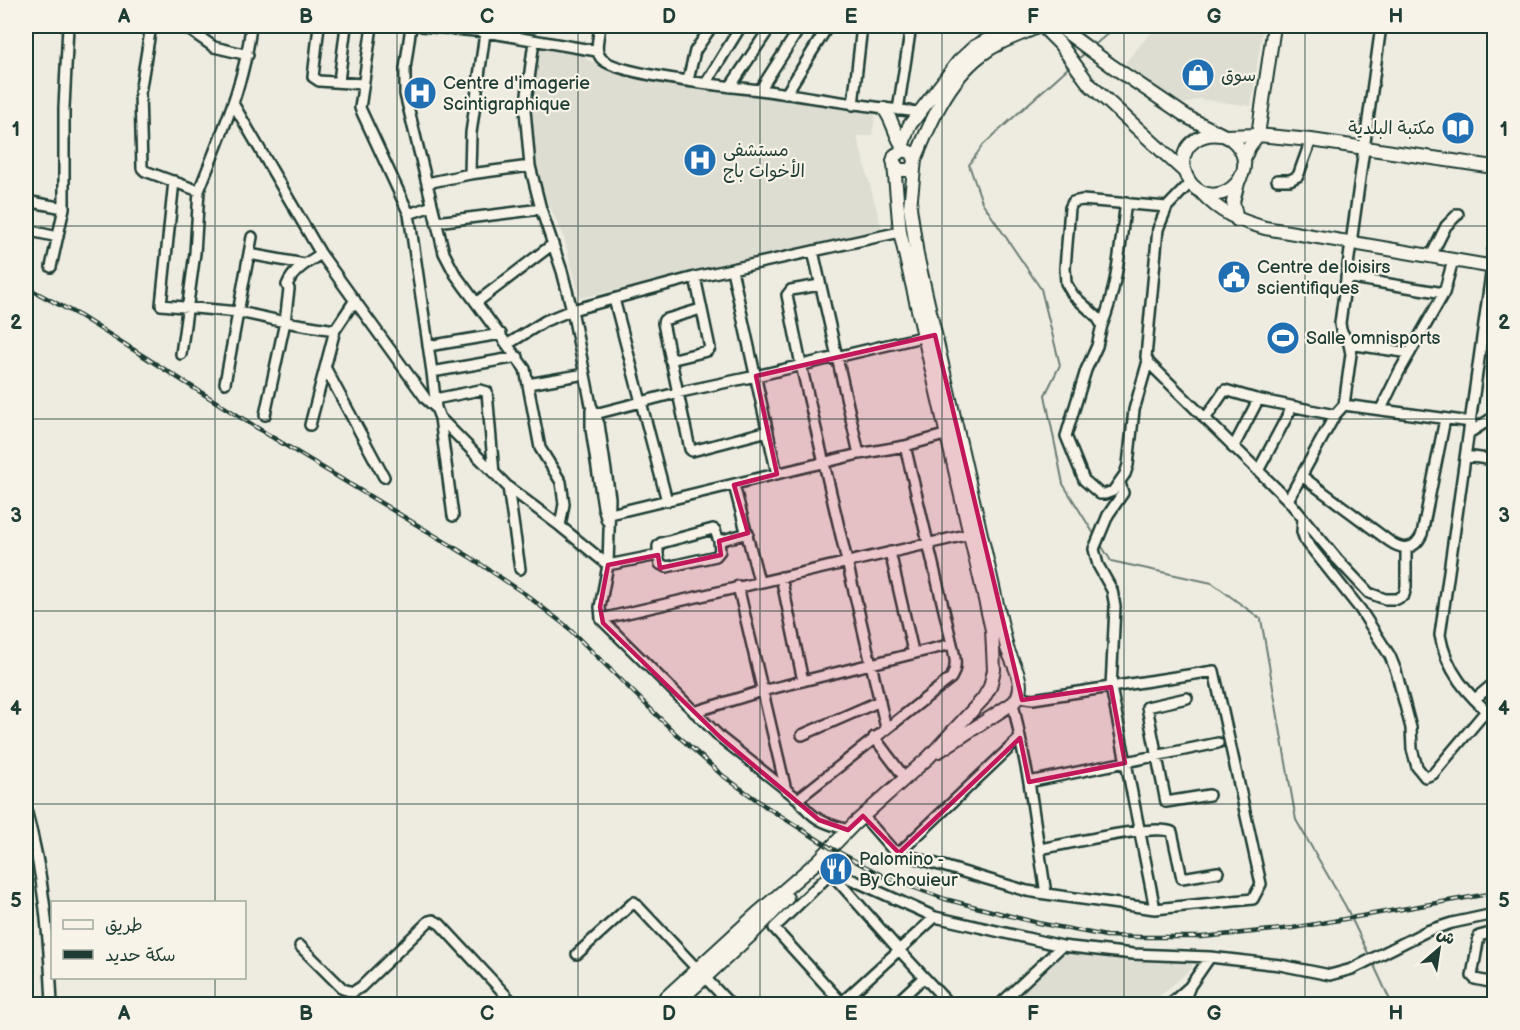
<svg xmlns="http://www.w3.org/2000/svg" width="1520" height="1030" font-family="'Balsamiq Sans','Playpen Sans Arabic',sans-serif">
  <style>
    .built { fill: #ddddd2 }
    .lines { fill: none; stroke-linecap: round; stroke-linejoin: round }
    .stream { stroke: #6c7e74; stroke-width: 2 }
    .minor-casing { stroke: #1f3d34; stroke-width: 14 }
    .major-casing { stroke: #1f3d34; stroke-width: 16 }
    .minor { stroke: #f7f3e8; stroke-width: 9 }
    .major { stroke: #f7f3e8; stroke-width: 12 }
    .rail-casing { stroke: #1f3d34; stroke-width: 4.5 }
    .rail { stroke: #f7f3e8; stroke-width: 2; stroke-dasharray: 7; stroke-linecap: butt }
    .marked { fill: #c2185b; fill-opacity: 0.2; stroke: #c2185b; stroke-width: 4.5; stroke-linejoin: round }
    .grid { fill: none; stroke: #1f3d34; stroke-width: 1.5; stroke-opacity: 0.55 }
    .labels { text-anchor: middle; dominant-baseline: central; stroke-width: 4.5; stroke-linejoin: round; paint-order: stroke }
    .poi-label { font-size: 18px; fill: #1f3d34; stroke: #f7f3e8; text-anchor: start }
    .neatline { fill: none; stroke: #1f3d34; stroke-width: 2 }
    .grid-label { font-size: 20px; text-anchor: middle; font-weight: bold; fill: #1f3d34 }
  </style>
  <rect width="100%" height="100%" fill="#eeece1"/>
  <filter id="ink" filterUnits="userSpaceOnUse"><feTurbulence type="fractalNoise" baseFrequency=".0167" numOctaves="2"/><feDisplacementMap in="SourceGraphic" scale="12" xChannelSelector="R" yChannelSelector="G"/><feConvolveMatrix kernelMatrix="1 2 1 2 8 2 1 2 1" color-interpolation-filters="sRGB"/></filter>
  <g filter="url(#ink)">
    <path class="built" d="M1161,26H1263L1251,106L1199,99L1184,104L1155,87L1125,63L1148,36Z
      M540,44L577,50L589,61L676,82L803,102L876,110L872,136H857L882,230L580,298L564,238L539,183L530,104Z
      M1066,951L1091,956L1163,962L1190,960L1192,968L1151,1004H1007Z"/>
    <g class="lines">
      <path class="stream" d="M1092,47L1117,26
        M1076,61L1085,53
        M1069,67L983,145L969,165L982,202L1041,289L1060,365L1045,395L1063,484L1094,534
        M1101,545L1111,561L1212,583L1261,619L1296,820L1346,907L1369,955
        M1372,961L1390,1000L1389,1004"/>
      <g class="minor-casing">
        <path id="minor" d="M151,26L140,93L142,168L145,171L199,191C220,136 245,84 251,26
          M184,26L214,47L248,55
          M319,26L313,77L319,81L363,84
          M372,26L360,108L409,214L432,372L436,408L440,418L508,487L560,526L608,565L658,555V546L661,543L713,529L715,530L719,541L748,533
          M411,26L405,69V94L444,253L455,274L525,369L540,448L561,482L564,504L560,526
          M422,26L486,32L597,51
          M600,26C599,37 593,52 603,60C621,75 731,87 760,90C813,97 865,107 919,112
          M534,41L525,110L530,166L541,209L562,271L572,310L591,405L599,424L610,498L608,565L600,607L601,619L721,738L798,799L951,678C958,666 955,657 952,644L905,446
          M688,80L695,51L712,26
          M339,81L346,26
          M706,83L741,26
          M730,87L771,26
          M760,90L801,26
          M786,94L828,26
          M234,105L321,254L426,399L436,408
          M853,105L862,26
          M898,110L911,26
          M470,174L471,133L486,26
          M1277,180H1290L1298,176L1311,140
          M174,181L161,305L239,312L285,322L335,330
          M427,183L470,174L530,166
          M1190,183L1167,207L1158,229L1146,357L1149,363L1288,500L1335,415L1344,405L1351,354L1349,344L1341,330L1340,323L1381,26
          M26,201L64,208
          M409,214L432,206
          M436,222L541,209
          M26,230L58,237
          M813,251L859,454
          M249,254L304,264
          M1431,256L1446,226L1458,214
          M51,267L64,208V108L68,26
          M1492,267L1440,635C1446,670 1467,695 1494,717
          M732,270L777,474
          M1346,277L1444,293
          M820,285L791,290L787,295L801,365L886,728
          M614,299L667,501
          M477,302L553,244
          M701,309L664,320L663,323L690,449L692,451L768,431
          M1102,325C1118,286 1120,244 1126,202
          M508,344L545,321L572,310L695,277L900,232
          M1349,344L1410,353
          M428,346L501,334
          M181,354L195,253L199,191
          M670,360L707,351L710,348L695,277
          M1148,361L1134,410L1128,465L1125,474L1113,491L1105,494H1100L1084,480L1066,436L1086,370L1097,346L1102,325L1097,317L1073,295L1066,283L1065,268L1070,208L1073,202L1082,200L1167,207
          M326,369L384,477
          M432,372L518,357
          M225,383L252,237
          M528,384L585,374
          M435,399L480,390L487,392L494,474
          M1344,405L1471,422
          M1381,409L1399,372L1444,293L1453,260
          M591,410V429L603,507L607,521
          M265,415L285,322L289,289L287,285C293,270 308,262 321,254
          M591,415L676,393L756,376L930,335
          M440,418L453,516
          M1205,419L1225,390L1256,399L1335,415
          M310,425L335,330L355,300
          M1469,433L1494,417
          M1233,448L1258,400
          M1466,456L1494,460
          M1258,471L1292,407
          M1303,477L1389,541C1403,551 1415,550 1422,534L1445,419
          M734,485L759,581
          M508,487L520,569
          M1288,500L1337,559L1369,593L1385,599H1397L1404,595L1406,587V549
          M606,515L859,454L905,446L948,434
          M1303,518L1302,532L1305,540L1360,609L1390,656L1396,671L1411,728L1412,749L1417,767L1425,777L1433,774L1486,711
          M890,552L912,647
          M658,555L660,564L667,567L716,556L720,551L719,541
          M781,577L803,681
          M738,586L786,790
          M601,619L970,534
          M1018,697L1033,699L1214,671L1261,884L1253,899L1155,909L1111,687L1115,607L1112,590L1098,565L1094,549L1108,515L1123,493L1120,483
          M1187,698L1147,707L1166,802L1209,795
          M1475,699L1494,683
          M694,712L762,691L952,644
          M802,735L880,701
          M874,737L905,778
          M1029,782L1218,743
          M798,799C813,820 824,823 848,830
          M26,810C44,874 49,938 52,1004
          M864,817L892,849L899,853L1027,891L1046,894L1029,782L1013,703
          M1039,849C1064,845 1154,823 1172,832L1182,878L1218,872
          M899,853L1020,738
          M823,864L899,950L935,917L1062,946L1133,954L1210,957L1190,986L1183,1004
          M1046,894L1155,909
          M1494,932L1479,936L1472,976L1475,979L1494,983
          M300,946L343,989L353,992L361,987L429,921L433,920L440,924L514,1004
          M577,954L634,902L730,1004
          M1210,957L1280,965L1330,975L1352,969L1427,931L1452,923L1494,914
          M26,998L28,1004
          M842,1003L774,928L826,878L832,875L844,876L935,917
          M840,1004L899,950L949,1004
          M895,1004L923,978
          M1000,1004L1062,946
          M1170,1004L1188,988"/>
      </g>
      <g class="major-casing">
        <path id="major" d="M1058,26L1112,66L1189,118L1231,139C1267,168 1221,215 1192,185C1187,179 1184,172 1183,164C1183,143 1202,132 1221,135
          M1044,28L1060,44L1089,84L1185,172
          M884,109C893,120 894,133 902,145
          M1225,136L1258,135L1311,140L1494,167
          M901,150L909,126L959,61L974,47L1013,26
          M1244,159L1249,147L1258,135L1274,26
          M915,160C930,123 948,80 981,55C997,42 1017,36 1035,28
          M914,166L909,170H899L893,161L895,155L905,150L912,153L915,160L910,207L917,255L1007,648C1013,665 1029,687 1013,703L939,751
          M1201,192C1220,213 1238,220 1265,228L1494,267
          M1237,220L1233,202L1238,183
          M1492,267L1494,250
          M659,1004L759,912L819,860L854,824L929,757L983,699L990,687L994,670L992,630L900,232L894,164
          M676,1004L753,933L787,898"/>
      </g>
      <use href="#minor" class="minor"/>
      <use href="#major" class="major"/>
      <g class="rail-casing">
        <path id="rail" d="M26,287L80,316L267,434L470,557L525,594L565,625L677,735L722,775L765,806L831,848L885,877L945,899L1038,923L1106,936L1141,937H1202L1293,928L1494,893"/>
      </g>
      <use href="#rail" class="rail"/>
    </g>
  </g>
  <path class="marked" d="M935,335L1022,700L1111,687L1125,763L1029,782L1020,738L899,853L863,816L848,830L819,820L721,738L603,623L600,607L608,565L658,555L660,568L721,555L719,541L748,533L734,485L777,474L756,376Z"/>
  <path class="grid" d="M215,26V902M397,26V1004M578,26V1004M760,26V1004M942,26V1004M1124,26V1004M1305,26V1004M26,226H1494M26,419H1494M26,611H1494M26,804H1494M215,978V1004"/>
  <defs>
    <g id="shop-disc" transform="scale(1.725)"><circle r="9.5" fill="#1f6fb2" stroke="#f7f3e8"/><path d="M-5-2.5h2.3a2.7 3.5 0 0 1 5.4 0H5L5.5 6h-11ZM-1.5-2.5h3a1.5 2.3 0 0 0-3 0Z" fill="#fff"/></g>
    <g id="hospital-disc" transform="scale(1.725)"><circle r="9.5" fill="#1f6fb2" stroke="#f7f3e8"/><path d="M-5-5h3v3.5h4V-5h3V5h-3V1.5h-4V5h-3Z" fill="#fff"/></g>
    <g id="library-disc" transform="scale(1.725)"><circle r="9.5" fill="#1f6fb2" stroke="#f7f3e8"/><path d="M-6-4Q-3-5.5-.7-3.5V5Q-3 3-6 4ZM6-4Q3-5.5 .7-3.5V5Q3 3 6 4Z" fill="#fff"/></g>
    <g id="civic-disc" transform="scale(1.725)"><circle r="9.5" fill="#1f6fb2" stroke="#f7f3e8"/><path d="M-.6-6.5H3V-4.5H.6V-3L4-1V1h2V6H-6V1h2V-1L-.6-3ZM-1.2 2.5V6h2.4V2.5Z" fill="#fff"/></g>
    <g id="stadium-disc" transform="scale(1.725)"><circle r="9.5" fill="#1f6fb2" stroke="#f7f3e8"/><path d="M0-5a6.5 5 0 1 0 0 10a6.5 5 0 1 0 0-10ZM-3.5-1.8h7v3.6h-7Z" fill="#fff"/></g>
    <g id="restaurant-disc" transform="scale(1.725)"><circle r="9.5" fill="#1f6fb2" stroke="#f7f3e8"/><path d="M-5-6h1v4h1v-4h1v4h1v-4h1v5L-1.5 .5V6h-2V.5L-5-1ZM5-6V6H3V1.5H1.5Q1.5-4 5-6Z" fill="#fff"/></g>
  </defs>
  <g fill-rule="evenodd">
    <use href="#shop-disc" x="1198" y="75"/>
    <use href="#hospital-disc" x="420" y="93"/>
    <use href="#library-disc" x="1458" y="128"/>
    <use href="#hospital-disc" x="700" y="160"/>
    <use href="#civic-disc" x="1234" y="277"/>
    <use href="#stadium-disc" x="1283" y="338"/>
    <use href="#restaurant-disc" x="836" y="869"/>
  </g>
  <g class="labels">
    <g class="poi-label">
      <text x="1221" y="75">سوق</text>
      <text x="443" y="83">Centre d'imagerie<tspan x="443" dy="21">Scintigraphique</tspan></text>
      <text x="1435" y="128" text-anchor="end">مكتبة البلدية</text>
      <text x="723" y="150">مستشفى<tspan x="723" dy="21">الأخوات باج</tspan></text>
      <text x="1257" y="267">Centre de loisirs<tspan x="1257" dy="21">scientifiques</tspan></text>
      <text x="1306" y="338">Salle omnisports</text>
      <text x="859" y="859">Palomino -<tspan x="859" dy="21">By Chouieur</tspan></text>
    </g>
  </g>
  <rect width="1520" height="1030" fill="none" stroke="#f7f3e8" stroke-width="66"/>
  <rect x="51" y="901" width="195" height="78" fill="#f7f3e8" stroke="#a1aaa0" stroke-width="1.5"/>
  <rect x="63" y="920" width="30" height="9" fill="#f7f3e8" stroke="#a1aaa0" stroke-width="1.5"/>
  <text x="105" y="931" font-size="18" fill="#1f3d34">طريق</text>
  <rect x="63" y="950" width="30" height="9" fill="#1f3d34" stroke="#a1aaa0" stroke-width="1.5"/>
  <text x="105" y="961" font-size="18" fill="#1f3d34">سكة حديد</text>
  <g transform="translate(1439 949) rotate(29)" stroke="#f7f3e8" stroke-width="4.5" paint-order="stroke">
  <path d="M0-4.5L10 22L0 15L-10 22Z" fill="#1f3d34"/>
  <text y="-9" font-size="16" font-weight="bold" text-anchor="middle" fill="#1f3d34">ش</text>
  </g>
  <rect x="33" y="33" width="1454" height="964" class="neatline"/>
  <g class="grid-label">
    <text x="124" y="23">A</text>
    <text x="306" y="23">B</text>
    <text x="487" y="23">C</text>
    <text x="669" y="23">D</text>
    <text x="851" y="23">E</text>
    <text x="1033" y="23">F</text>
    <text x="1214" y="23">G</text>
    <text x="1396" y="23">H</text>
    <text x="16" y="136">1</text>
    <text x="1504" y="136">1</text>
    <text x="16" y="329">2</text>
    <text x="1504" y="329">2</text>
    <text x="16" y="522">3</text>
    <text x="1504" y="522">3</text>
    <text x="16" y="715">4</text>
    <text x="1504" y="715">4</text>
    <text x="16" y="907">5</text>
    <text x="1504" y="907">5</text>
    <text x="124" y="1020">A</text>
    <text x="306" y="1020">B</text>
    <text x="487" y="1020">C</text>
    <text x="669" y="1020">D</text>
    <text x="851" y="1020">E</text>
    <text x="1033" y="1020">F</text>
    <text x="1214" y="1020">G</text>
    <text x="1396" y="1020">H</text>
  </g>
</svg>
